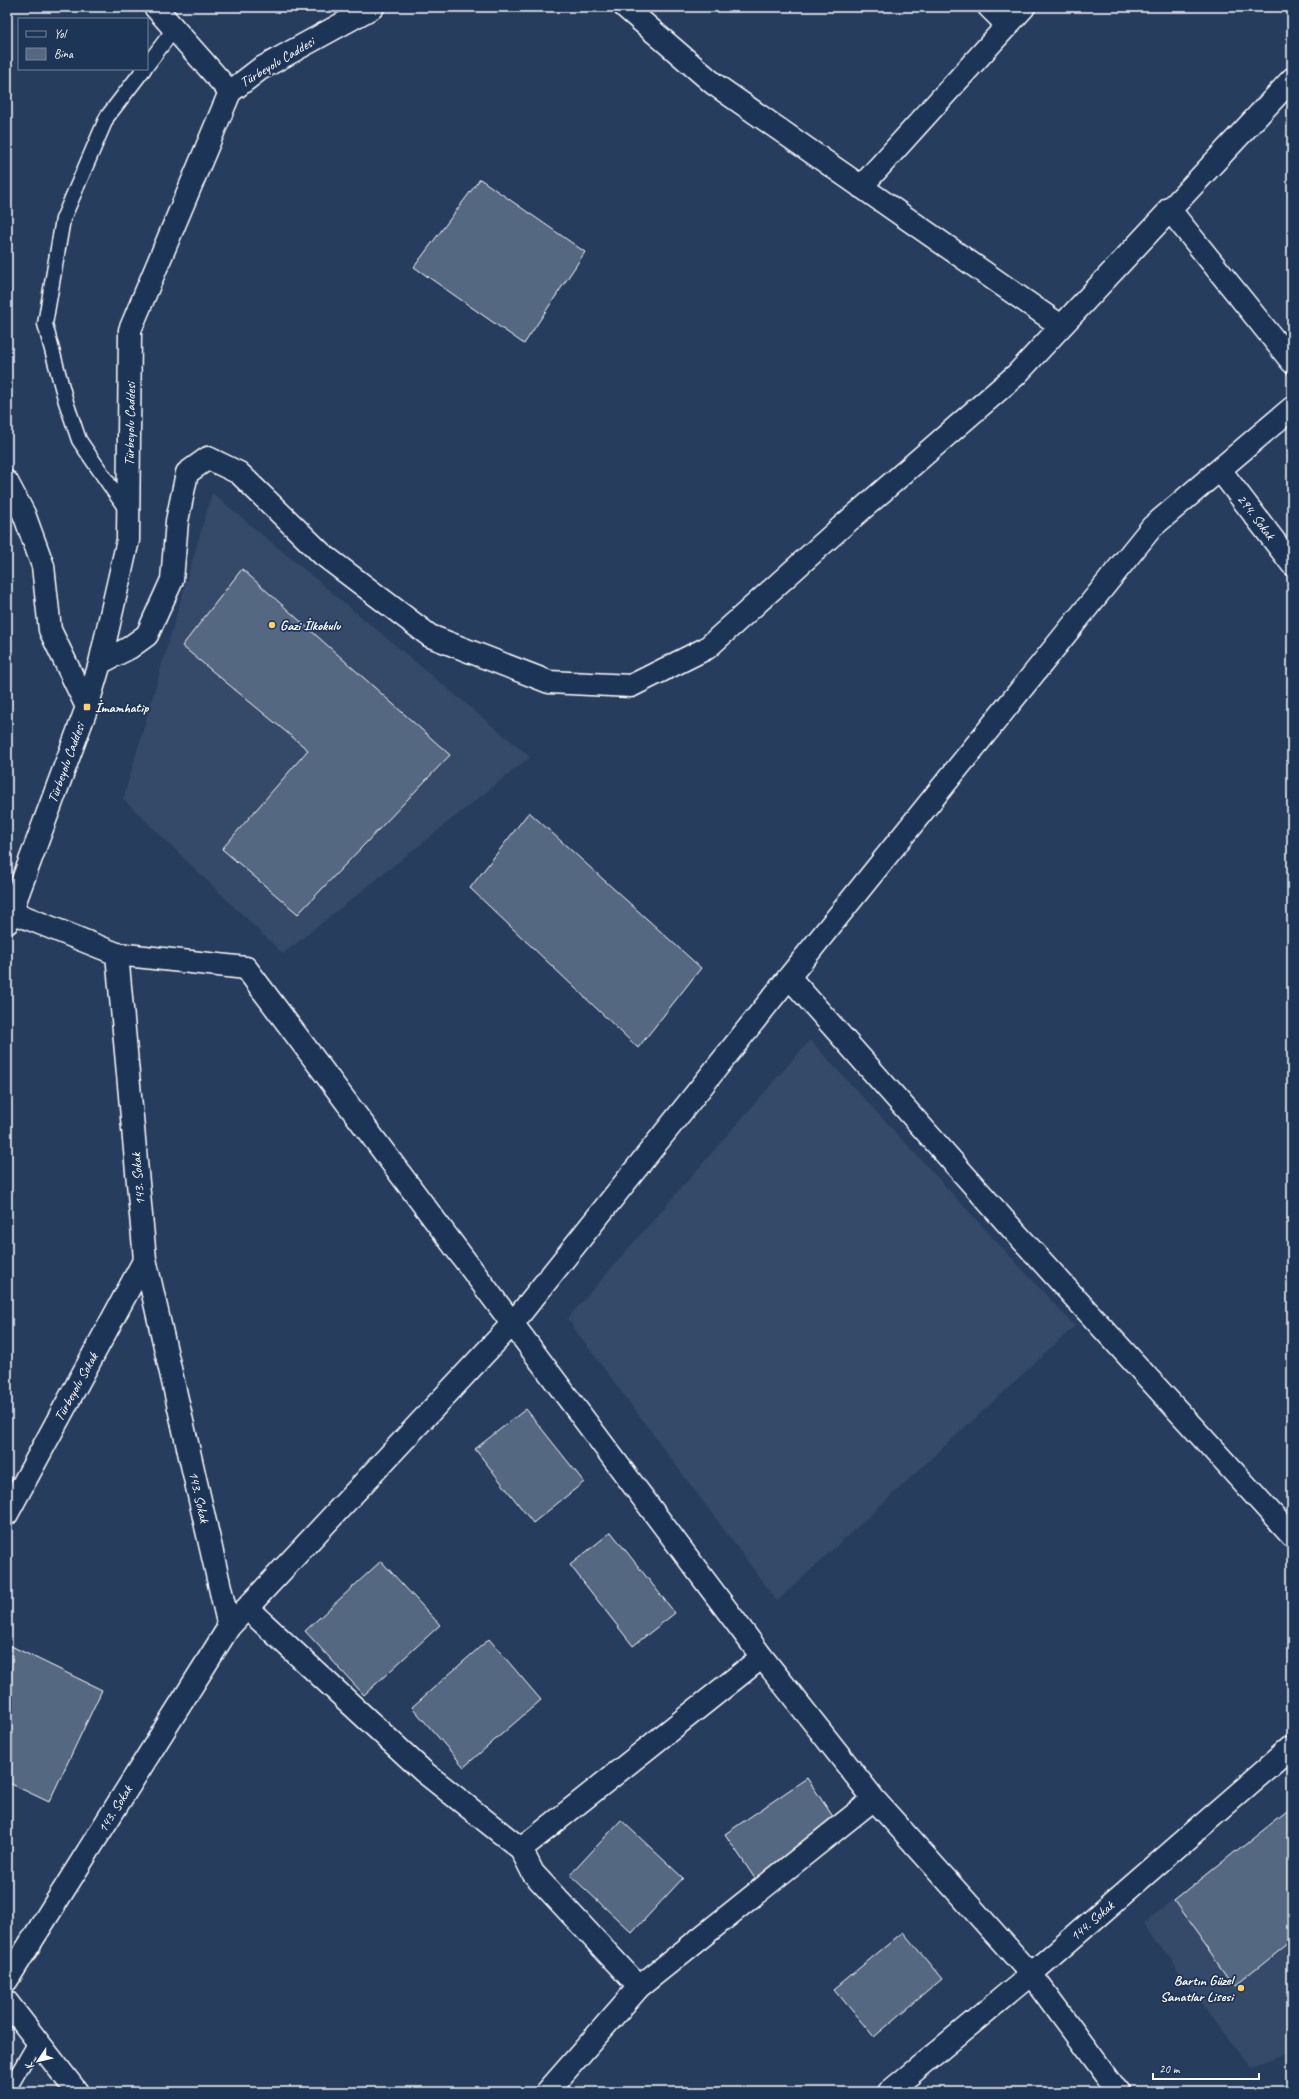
<svg xmlns="http://www.w3.org/2000/svg" width="1299" height="2099" font-family="Caveat,sans-serif">
  <style>
    .built { fill: #344a68 }
    .building { fill: #556781; stroke: #fff }
    .lines { fill: none; stroke-linecap: round; stroke-linejoin: round }
    .service-casing { stroke: #fff; stroke-width: 17 }
    .minor-casing { stroke: #fff; stroke-width: 25 }
    .service { stroke: #1d3557; stroke-width: 14 }
    .minor { stroke: #1d3557; stroke-width: 22 }
    .poi-dot { fill: #ffd166; stroke: #1d3557; stroke-width: 1.5 }
    .labels { text-anchor: middle; dominant-baseline: central; stroke-width: 3.5; stroke-linejoin: round; paint-order: stroke }
    .street-label { font-size: 14px; fill: #fff; stroke: #1d3557 }
    .poi-label { font-size: 14px; font-weight: bold; fill: #fff; stroke: #1d3557; text-anchor: start }
  </style>
  <rect width="100%" height="100%" fill="#263d5e"/>
  <filter id="ink" filterUnits="userSpaceOnUse"><feTurbulence type="fractalNoise" baseFrequency=".025" numOctaves="2"/><feDisplacementMap in="SourceGraphic" scale="8" xChannelSelector="R" yChannelSelector="G"/><feConvolveMatrix kernelMatrix="1 2 1 2 8 2 1 2 1" color-interpolation-filters="sRGB"/></filter>
  <g filter="url(#ink)">
    <path class="built" d="M212,493L530,757L283,954L123,799Z
      M810,1040L1075,1326L777,1601L567,1319Z
      M1292,1806V2051L1250,2069L1143,1924Z"/>
    <path class="building" d="M480,179L585,252L524,344L414,267Z
      M242,569L450,755L298,914L222,849L308,750L182,646Z
      M529,812L701,968L638,1048L470,888Z
      M526,1409L584,1482L533,1523L475,1449Z
      M611,1532L675,1613L633,1646L570,1565Z
      M381,1561L440,1625L364,1695L305,1631Z
      M489,1639L541,1700L464,1767L412,1707Z
      M7,1644L102,1690L49,1802L7,1782Z
      M807,1778L844,1833L762,1889L725,1834Z
      M1292,1806V1939L1234,1985L1174,1901Z
      M621,1820L683,1878L632,1933L570,1875Z
      M903,1932L942,1979L874,2037L834,1989Z"/>
    <g class="lines">
      <g class="service-casing">
        <path id="service" d="M147,65L174,29
          M128,512L79,440L66,402L45,324L63,219L107,117L144,69
          M7,2092L37,2040"/>
      </g>
      <g class="minor-casing">
        <path id="minor" d="M155,7L230,92
          M625,7L714,84L1061,326
          M989,7L1008,26
          M861,187L1024,7
          M1169,209L1292,362
          M1220,470L1292,564
          M7,482L24,514L43,566L50,630L87,707
          M100,663L129,648L147,635L172,580L177,521L187,473L208,458L239,473L322,554L430,636L549,682L631,686L707,648L838,530L1016,375L1292,79
          M7,912H12L117,954L246,968L762,1657L874,1799L1031,1974L1118,2092
          M7,923L87,707L100,663L128,540L130,330L230,92L260,69L373,7
          M117,954L145,1259L229,1627
          M789,977L1006,1222L1292,1536
          M7,1514L145,1259
          M247,1608L424,1772L521,1849L533,1873L639,1987
          M521,1849L762,1657
          M7,1980L229,1627L513,1323L789,977L1152,527L1292,408
          M7,2002L77,2092
          M547,2092L639,1987L874,1799
          M889,2092L1031,1974L1292,1747"/>
      </g>
      <use href="#service" class="service"/>
      <use href="#minor" class="minor"/>
    </g>
  </g>
  <g class="poi-dot">
    <circle cx="272" cy="625" r="4"/>
    <rect x="83" y="703" width="8" height="8" rx="2"/>
    <circle cx="1241" cy="1988" r="4"/>
  </g>
  <g class="labels">
    <g class="street-label">
      <text transform="translate(277 62) rotate(-31)">Türbeyolu Caddesi</text>
      <text transform="translate(130 424) rotate(-89)">Türbeyolu Caddesi</text>
      <text transform="translate(1256 517) rotate(53)">294. Sokak</text>
      <text transform="translate(66 763) rotate(-70)">Türbeyolu Caddesi</text>
      <text transform="translate(138 1179) rotate(-95)">143. Sokak</text>
      <text transform="translate(76 1387) rotate(-61)">Türbeyolu Sokak</text>
      <text transform="translate(199 1497) rotate(77)">143. Sokak</text>
      <text transform="translate(115 1809) rotate(-58)">143. Sokak</text>
      <text transform="translate(1092 1921) rotate(-41)">144. Sokak</text>
    </g>
    <g class="poi-label">
      <text x="280" y="625">Gazi İlkokulu</text>
      <text x="95" y="707">İmamhatip</text>
      <text x="1233" y="1980" text-anchor="end">Bartın Güzel<tspan x="1233" dy="16">Sanatlar Lisesi</tspan></text>
    </g>
  </g>
  <rect width="1299" height="2099" fill="none" stroke="#1d3557" stroke-width="24"/>
  <rect x="12" y="12" width="1275" height="2075" fill="none" stroke="#fff" stroke-width="1.5" filter="url(#ink)"/>
  <rect x="18" y="18" width="130" height="52" fill="#1d3557" stroke="#77869a"/>
  <rect x="26" y="31" width="20" height="6" fill="#1d3557" stroke="#77869a"/>
  <text x="54" y="38" font-size="12" fill="#ffffff">Yol</text>
  <rect x="26" y="48" width="20" height="12" fill="#556781" stroke="#77869a"/>
  <text x="54" y="58" font-size="12" fill="#ffffff">Bina</text>
  <g transform="translate(38 2061) rotate(235)" stroke="#1d3557" stroke-width="3" paint-order="stroke">
  <path d="M0-3L7 15L0 10L-7 15Z" fill="#ffffff"/>
  <text y="-6" font-size="11" font-weight="bold" text-anchor="middle" fill="#ffffff">K</text>
  </g>
  <path d="M1153 2073v6h106v-6" fill="none" stroke="#ffffff" stroke-width="2"/>
  <text x="1159" y="2073" font-size="12" fill="#ffffff" stroke="#1d3557" stroke-width="3" paint-order="stroke">20 m</text>
</svg>
